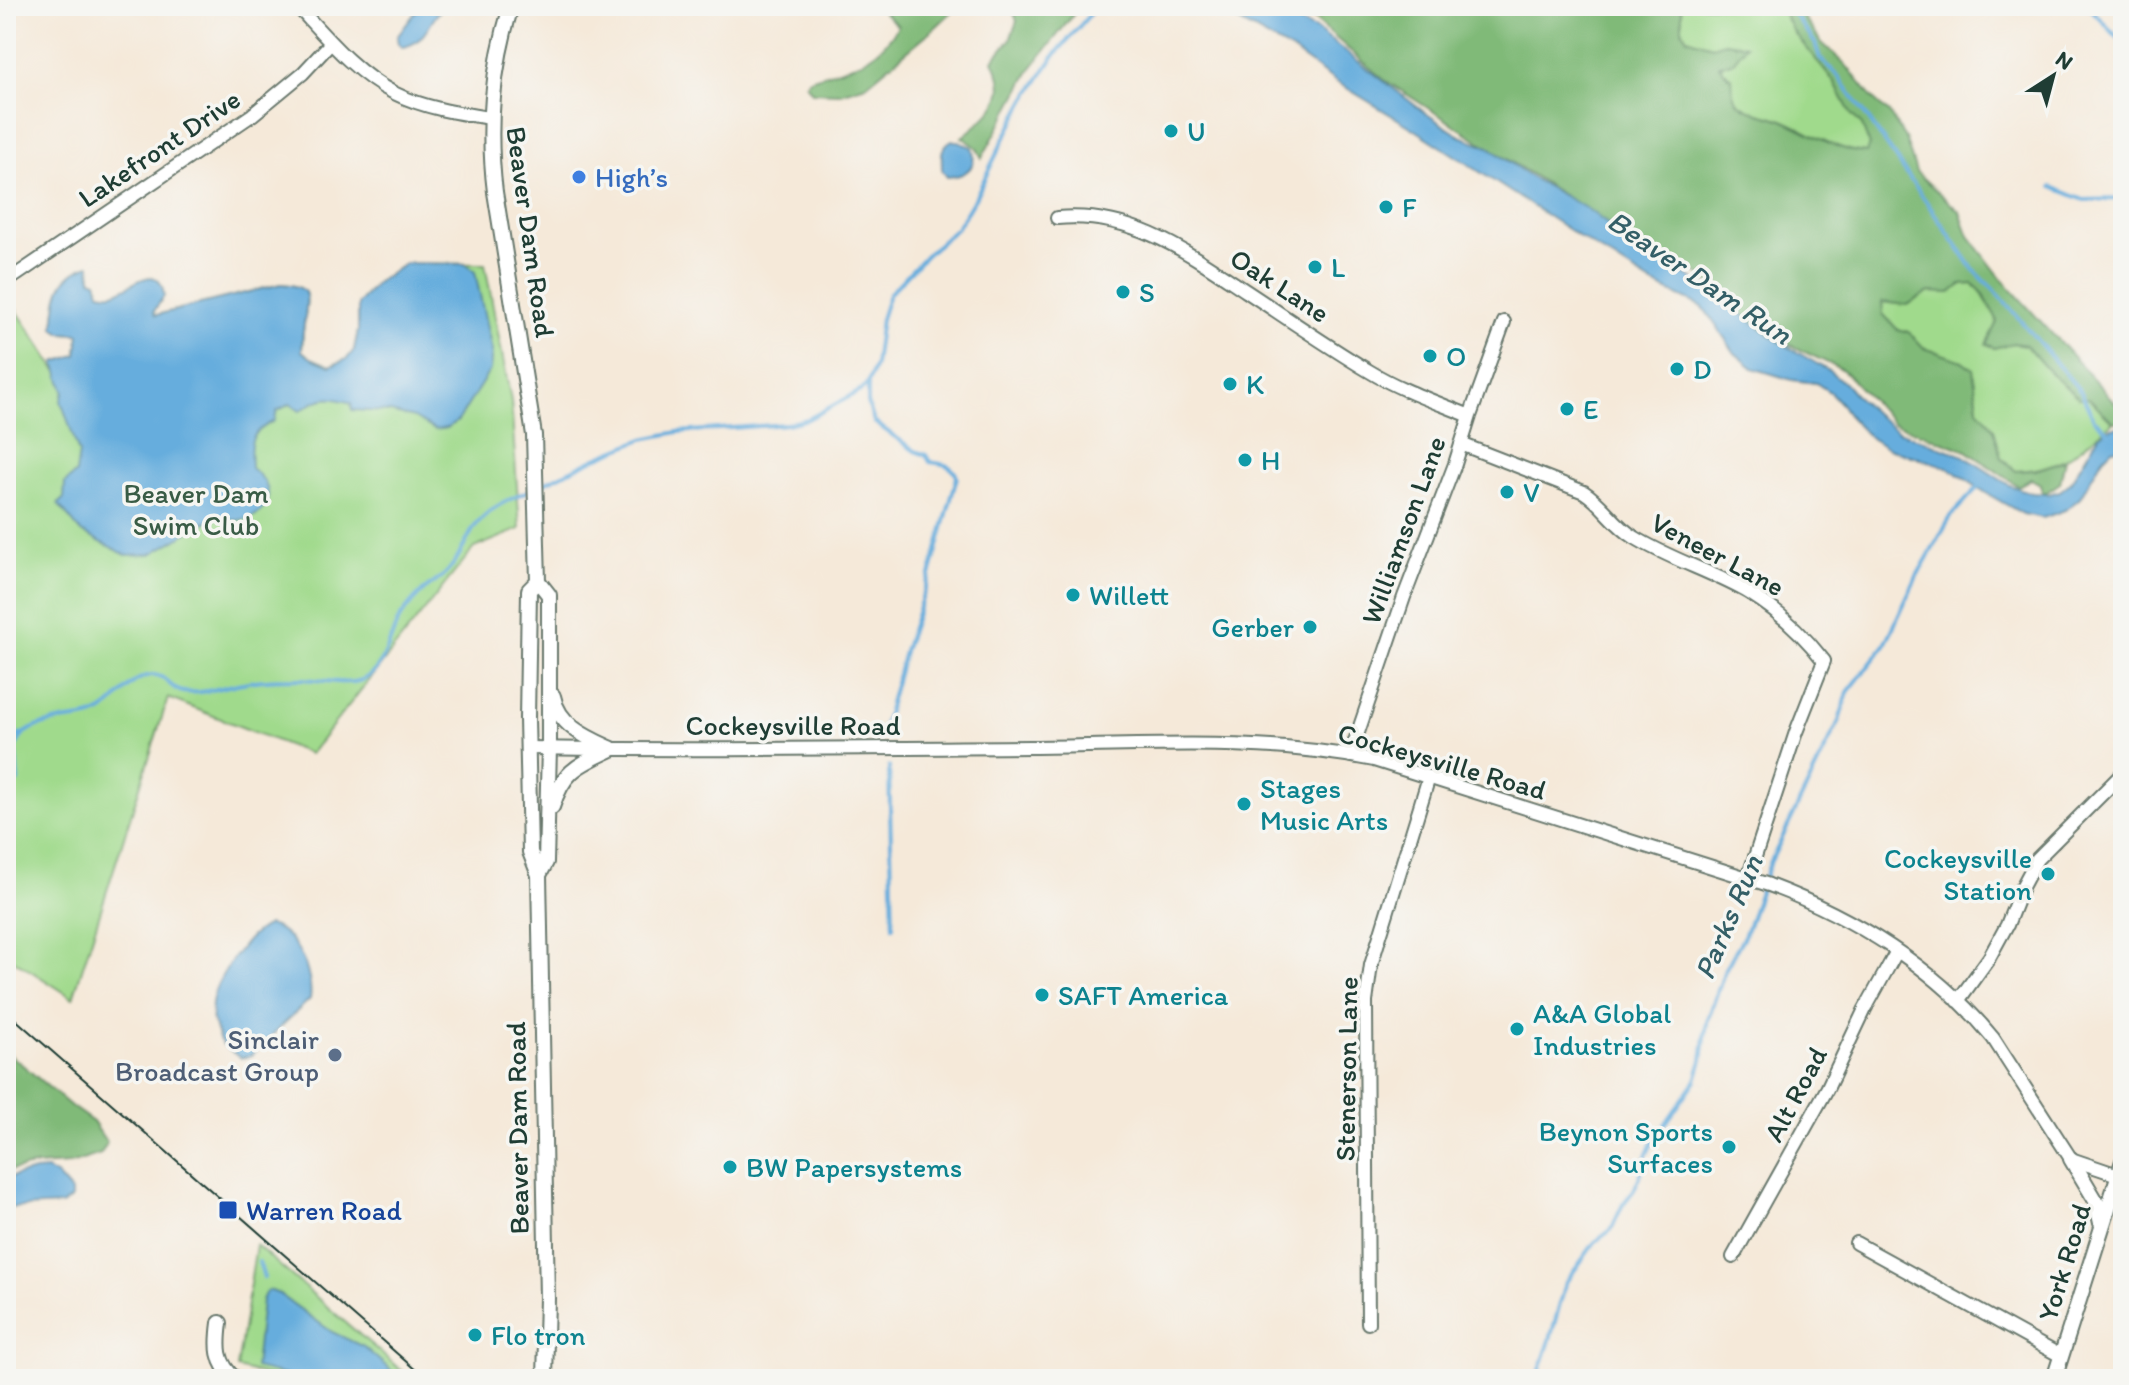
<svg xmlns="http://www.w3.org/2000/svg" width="2129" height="1385" font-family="Itim,sans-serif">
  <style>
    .green { fill: #a0da8c; stroke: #608c60; stroke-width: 2 }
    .forest { fill: #80ba78; stroke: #507c56; stroke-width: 2 }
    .water { fill: #66addd; stroke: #427588; stroke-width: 2 }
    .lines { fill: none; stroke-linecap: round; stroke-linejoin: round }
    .stream { stroke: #66addd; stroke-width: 4 }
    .minor-casing { stroke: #6a796e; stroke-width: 16 }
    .major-casing { stroke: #6a796e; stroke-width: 18 }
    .minor { stroke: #fff; stroke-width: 12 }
    .major { stroke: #fff; stroke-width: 14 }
    .tram { stroke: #1f3d34; stroke-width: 2 }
    .culture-dot { fill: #0f9aa8; stroke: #f6f6f2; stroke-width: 3 }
    .shop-dot { fill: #3f7fe0; stroke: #f6f6f2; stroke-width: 3 }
    .service-dot { fill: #5c6f8a; stroke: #f6f6f2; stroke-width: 3 }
    .transit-dot { fill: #1a4fb4; stroke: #f6f6f2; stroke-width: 3 }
    .labels { text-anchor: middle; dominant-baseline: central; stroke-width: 7; stroke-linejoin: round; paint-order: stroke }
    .culture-label { font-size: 28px; fill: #0d838f; stroke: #f6f6f2; text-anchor: start }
    .street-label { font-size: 28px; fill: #1f3d34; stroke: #f6f6f2 }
    .shop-label { font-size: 28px; fill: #366cbe; stroke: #f6f6f2; text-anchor: start }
    .park-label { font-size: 28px; fill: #395c46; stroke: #f6f6f2 }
    .service-label { font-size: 28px; fill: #4e5e75; stroke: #f6f6f2; text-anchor: end }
    .transit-label { font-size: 28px; fill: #164399; stroke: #f6f6f2; text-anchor: start }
    .water-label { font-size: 30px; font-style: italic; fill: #345f67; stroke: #f6f6f2 }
  </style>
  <rect width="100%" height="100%" fill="#f6f6f2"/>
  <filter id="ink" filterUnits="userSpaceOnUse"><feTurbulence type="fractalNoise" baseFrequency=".0125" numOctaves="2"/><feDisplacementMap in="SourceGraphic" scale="16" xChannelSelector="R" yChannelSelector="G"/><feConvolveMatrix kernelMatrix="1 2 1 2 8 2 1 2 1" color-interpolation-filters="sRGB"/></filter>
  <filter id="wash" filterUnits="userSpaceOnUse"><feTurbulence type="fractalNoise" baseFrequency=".006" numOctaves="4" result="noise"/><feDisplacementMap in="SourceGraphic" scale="32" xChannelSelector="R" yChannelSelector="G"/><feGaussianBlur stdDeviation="1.8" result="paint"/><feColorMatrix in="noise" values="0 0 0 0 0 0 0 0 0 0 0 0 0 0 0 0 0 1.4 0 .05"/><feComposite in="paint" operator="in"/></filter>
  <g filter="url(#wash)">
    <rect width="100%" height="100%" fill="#f5e9d9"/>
    <path class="green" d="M1679,6H1780L1792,30L1834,82L1851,114L1862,125L1870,146L1866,153C1837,151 1811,133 1785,121C1770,114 1751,114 1738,103C1730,96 1732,83 1727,74C1724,71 1721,68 1718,65L1725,42L1712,46L1687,38L1682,30V11Z
      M406,263L485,264L511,401L520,529L474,548L310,754L168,698L73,998L6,955V306L11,302L57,371L55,362L77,355L79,334L61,333L54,328C57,298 57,275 90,265L91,279L97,281L100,292C104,293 109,294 113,293C131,289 159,258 164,296L154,311L156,315L281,284C309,286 308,292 305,317C303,328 302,340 302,351L311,358L330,366L347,359L354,350L358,331V304L376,283Z
      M1973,284L1980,290L1996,317L1997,322L1987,344L1994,348L2013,343L2026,345L2052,375L2089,398L2113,422C2078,450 2063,469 2016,471L2001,458L1994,429L1978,408L1973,369L1962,361L1924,348L1909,332L1897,329L1883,314L1882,302L1907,305L1929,292L1951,293L1961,285Z
      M256,1245L411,1379H280L237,1368Z"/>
    <path class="forest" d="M879,6H958L937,26L866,85L840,93L812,92L806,84L810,79C849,66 876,64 898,26L881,10Z
      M1011,6H1080L1031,69L982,158L976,147L962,137C979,123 1006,105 1000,79C999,73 995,66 993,60L1010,40L1017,21Z
      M1289,6H1679L1682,11V30L1687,38L1712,46L1725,42L1746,45L1732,63L1719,65L1728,76L1732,77C1733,86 1731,95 1737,101C1749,114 1769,114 1784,121C1811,132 1836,151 1866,153L1870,146L1862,125L1851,114L1834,82L1792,30L1780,6H1796L1821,42L1845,64L1873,99L1889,113L1905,138L1916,172L1960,212L1969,236L2002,279L2119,407L2123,404V422H2113L2089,398H2079L2052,375L2026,345L2013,343L1994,348L1986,344L1997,322L1996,317L1980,290L1973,284L1961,285L1951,293L1929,292L1907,305L1882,302L1883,314L1897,329L1909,332L1924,348L1962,361L1973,369L1978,408L1994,429L2001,458L2016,471L2036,470L2065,460L2060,483L2047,492H2042L2040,484L2031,479L2018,486L1967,451L1893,423L1843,370L1777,339L1757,334L1703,276L1660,256L1614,228L1383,79L1307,13Z
      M6,1051L72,1107L93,1122L107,1143L101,1154L70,1164L34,1166L6,1171Z"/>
    <path class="water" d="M420,6H444C429,20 426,44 402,47L398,44L397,37Z
      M1211,6H1261L1316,29L1424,112L1460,136L1489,147L1530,177L1589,210L1632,243L1706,287L1778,341L1831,372L1848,386L1860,400L1880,418L1898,431L1964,456L2009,485L2032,493L2049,494L2060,491L2070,483L2099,435L2111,428L2123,426V447L2112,449L2103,458L2079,499L2065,510L2043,518L2023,514L1986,493L1949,468L1888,448L1869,437L1851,419L1842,405L1831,393L1816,383L1792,380L1753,368L1735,353L1703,307L1653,284L1621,264L1414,129L1335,81L1294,52Z
      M952,140L972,147C978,168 966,176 947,177L942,170C942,156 939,148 952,140Z
      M406,263L465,264L475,272L492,351L490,370L458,421L447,428L435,430L414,418L390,412L352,410L351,403C328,395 320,397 300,411L290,404L277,411L274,421C248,434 250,441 251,468C289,495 257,531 219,517L204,523L151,554L126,555L81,532L58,504L64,498L65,483L76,473L79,453L61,401L64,391L55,362L77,355L79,334L61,333L54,328C57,298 57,275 90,265L91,279L97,281L100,292C104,293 109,294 113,293C131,289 159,258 164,296L154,311L156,315L281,284C309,286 308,292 305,317C303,328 302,340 302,351L311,358L330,366L347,359L354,350L358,331V304L376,283Z
      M268,925C295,931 314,973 310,999L250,1056L241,1058C235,1053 226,1049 221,1042C218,1038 216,1030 214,1025C206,1000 219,979 232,960C243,945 251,933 268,925Z
      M47,1170L57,1176L71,1192V1199L62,1205L6,1208V1178L35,1171Z
      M269,1290L279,1294L332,1332L364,1347L401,1379H301L255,1368L262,1300L266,1291Z"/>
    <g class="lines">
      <path class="stream" d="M1788,6L1815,43L1820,58L1839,77L1974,270L2000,296L2064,372L2081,392L2094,419L2110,433
        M2088,6L2123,43
        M2052,187L2084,200L2123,199
        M868,384V403L874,422L915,451L926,455L930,462C942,464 953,464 957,477L931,572L905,648L883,729
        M540,485L596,458L643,439L678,432L787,424L808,419L862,390L868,383L875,365L881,319L889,294L927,254L957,228L975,198L1002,143L1026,99L1054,56L1097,6
        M6,735L12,738C24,734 33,727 45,724C64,718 86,722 104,710C119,700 131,677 152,675C165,674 171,690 183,692C203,695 224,686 243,683C261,679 280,679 298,679C315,678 349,687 364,679C387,667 388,638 400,618C407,608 415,598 424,590C432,584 441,579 448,571C460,558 466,539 476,525C490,506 512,499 532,489
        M889,767L893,927
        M6,783L18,781L15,747L23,735
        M259,1262L264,1278
        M1537,1379L1549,1343L1566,1282L1595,1242L1611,1230L1623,1204L1634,1190L1640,1176L1646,1156L1652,1143L1696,1080L1702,1060L1707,1022L1725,970L1745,934L1770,863L1839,721L1848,692L1885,645L1917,576L1952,515L1980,485"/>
    </g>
  </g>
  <g filter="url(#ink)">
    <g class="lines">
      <g class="minor-casing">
        <path id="minor" d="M297,6C326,37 355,73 394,93C424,108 457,113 490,118
          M1057,218C1132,211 1187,252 1246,291C1287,318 1327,346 1369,371C1400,390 1436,402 1470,416
          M6,282L252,115L303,73L331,43
          M1461,444L1584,492C1603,504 1614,525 1634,537C1671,560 1714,572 1751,594C1780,612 1803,634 1824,661L1796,732L1748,878
          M528,748C695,751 863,748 1030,747C1145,746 1261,737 1374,760L1769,885C1854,917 1935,967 1993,1038L2071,1159L2118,1175
          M1350,756L1404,597L1455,464L1470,416L1504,322
          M1958,1001L1989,958L2007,925L2022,887L2037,859L2123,773
          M1856,1243L2061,1356
          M1733,1257L1827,1089L1865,1009L1897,951
          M1368,1323L1366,1002L1371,965L1429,777"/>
      </g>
      <g class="major-casing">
        <path id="major" d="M511,6C492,69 487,127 495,192L534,435L538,581L549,595V748L546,862L539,875
          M538,581L529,590L527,719L530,852L539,875L547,1298L545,1379
          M553,696C558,726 588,738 612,749
          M552,807C564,769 579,765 612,749
          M2071,1159L2096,1201L2101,1223
          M220,1323C217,1346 216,1363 235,1379
          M2054,1379L2123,1161"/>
      </g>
      <use href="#minor" class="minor"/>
      <use href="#major" class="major"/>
      <path class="tram" d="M6,1011L426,1379"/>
    </g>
  </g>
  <g class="culture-dot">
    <circle cx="1171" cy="131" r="8"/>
    <circle cx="1386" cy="207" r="8"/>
    <circle cx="1315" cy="267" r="8"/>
    <circle cx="1123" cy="292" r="8"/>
    <circle cx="1430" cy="356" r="8"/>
    <circle cx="1677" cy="369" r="8"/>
    <circle cx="1230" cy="384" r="8"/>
    <circle cx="1567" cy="409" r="8"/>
    <circle cx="1245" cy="460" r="8"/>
    <circle cx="1507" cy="492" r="8"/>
    <circle cx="1073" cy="595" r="8"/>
    <circle cx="1310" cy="627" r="8"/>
    <circle cx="1244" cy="804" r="8"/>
    <circle cx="2048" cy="874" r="8"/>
    <circle cx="1042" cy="995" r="8"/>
    <circle cx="1517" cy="1029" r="8"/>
    <circle cx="1729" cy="1147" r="8"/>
    <circle cx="730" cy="1167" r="8"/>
    <circle cx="475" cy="1335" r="8"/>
  </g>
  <circle class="shop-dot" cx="579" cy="177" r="8"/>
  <circle class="service-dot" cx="335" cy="1055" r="8"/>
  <rect class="transit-dot" x="218" y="1200" width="20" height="20" rx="4"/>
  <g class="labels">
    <g class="culture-label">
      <text x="1187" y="131">U</text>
      <text x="1402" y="207">F</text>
      <text x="1331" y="267">L</text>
      <text x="1139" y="292">S</text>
      <text x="1446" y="356">O</text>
      <text x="1693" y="369">D</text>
      <text x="1246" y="384">K</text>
      <text x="1583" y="409">E</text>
      <text x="1261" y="460">H</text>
      <text x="1523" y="492">V</text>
      <text x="1089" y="595">Willett</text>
      <text x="1294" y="627" text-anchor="end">Gerber</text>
      <text x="1260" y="788">Stages<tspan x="1260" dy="32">Music Arts</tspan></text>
      <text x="2032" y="858" text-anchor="end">Cockeysville<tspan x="2032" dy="32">Station</tspan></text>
      <text x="1058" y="995">SAFT America</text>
      <text x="1533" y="1013">A&amp;A Global<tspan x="1533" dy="32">Industries</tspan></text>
      <text x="1713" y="1131" text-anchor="end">Beynon Sports<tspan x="1713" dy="32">Surfaces</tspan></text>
      <text x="746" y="1167">BW Papersystems</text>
      <text x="491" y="1335">Flo tron</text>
    </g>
    <g class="street-label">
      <text transform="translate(159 148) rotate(-34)">Lakefront Drive</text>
      <text transform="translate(531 232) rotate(82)">Beaver Dam Road</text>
      <text transform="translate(1280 285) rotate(33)">Oak Lane</text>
      <text transform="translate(1403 530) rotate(-70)">Williamson Lane</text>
      <text transform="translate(1718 554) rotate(28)">Veneer Lane</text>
      <text x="793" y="725">Cockeysville Road</text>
      <text transform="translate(1442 761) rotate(16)">Cockeysville Road</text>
      <text transform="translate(1346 1069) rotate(-89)">Stenerson Lane</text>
      <text transform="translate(1795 1094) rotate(-62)">Alt Road</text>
      <text transform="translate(517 1128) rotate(-91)">Beaver Dam Road</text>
      <text transform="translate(2064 1262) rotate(-73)">York Road</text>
    </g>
    <g class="shop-label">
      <text x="595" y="177">High’s</text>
    </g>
    <g class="park-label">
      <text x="196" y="493">Beaver Dam<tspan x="196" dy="32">Swim Club</tspan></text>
    </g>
    <g class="service-label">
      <text x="319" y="1039">Sinclair<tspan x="319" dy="32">Broadcast Group</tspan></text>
    </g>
    <g class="transit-label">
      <text x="246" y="1210">Warren Road</text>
    </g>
    <g class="water-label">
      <text transform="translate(1700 277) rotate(34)">Beaver Dam Run</text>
      <text transform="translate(1728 917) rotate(-67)">Parks Run</text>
    </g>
  </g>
  <rect width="2129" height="1385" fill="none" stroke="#f6f6f2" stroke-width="32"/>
  <g transform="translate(2053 76) rotate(36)" stroke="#f6f6f2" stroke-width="6" paint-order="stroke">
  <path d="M0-6L14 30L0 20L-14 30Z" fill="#1f3d34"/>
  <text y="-12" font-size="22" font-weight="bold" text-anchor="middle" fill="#1f3d34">N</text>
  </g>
</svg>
